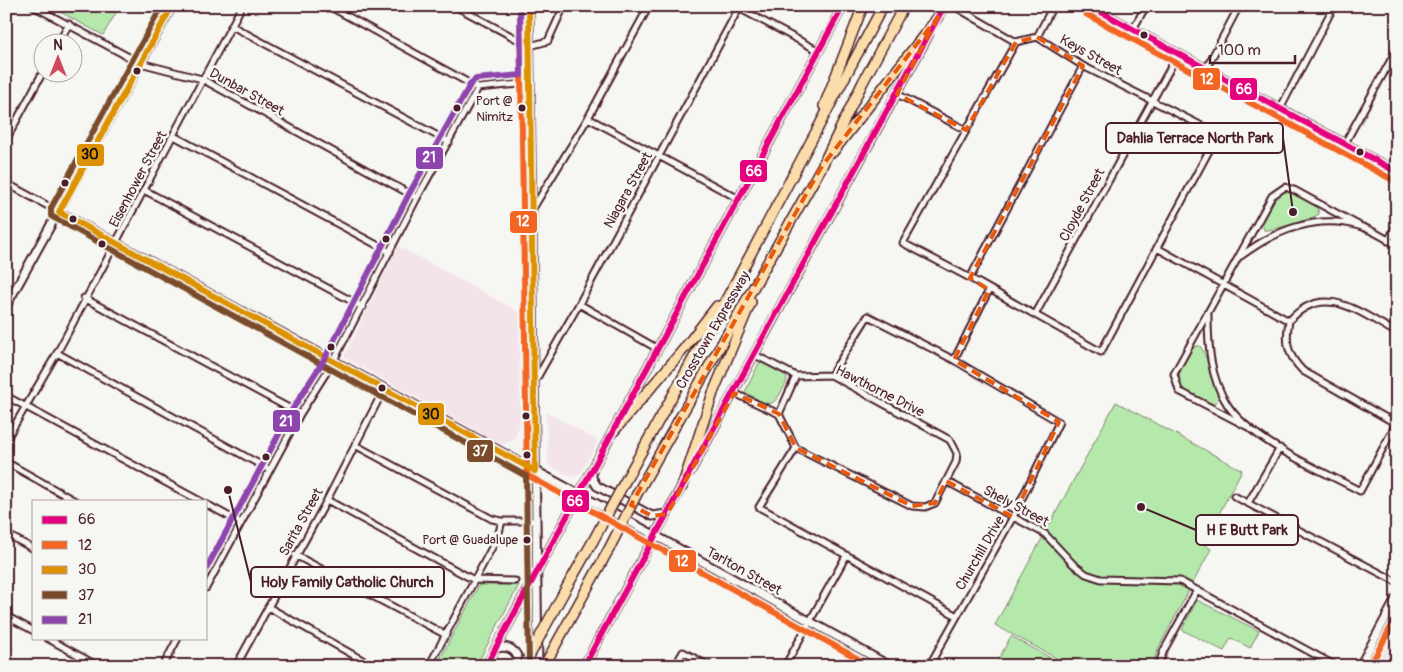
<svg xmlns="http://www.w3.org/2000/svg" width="1403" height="672" font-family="Pangolin,sans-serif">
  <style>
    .built { fill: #f3e4ea }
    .green { fill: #b5e9ab; stroke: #80846b }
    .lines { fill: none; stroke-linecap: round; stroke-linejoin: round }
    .street-casing { stroke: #4a1f2b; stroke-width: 9 }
    .secondary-casing { stroke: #4a1f2b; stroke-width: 11 }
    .highway-casing { stroke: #4a1f2b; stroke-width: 12 }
    .street { stroke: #f6f6f2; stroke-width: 5 }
    .secondary { stroke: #f6f6f2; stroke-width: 7 }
    .highway { stroke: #fbddab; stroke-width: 9 }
    .highway-bridge-casing { stroke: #4a1f2b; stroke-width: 12; stroke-linecap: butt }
    .highway-bridge { stroke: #fbddab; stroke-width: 9 }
    .bus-1-casing { stroke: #f6f6f2; stroke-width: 10 }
    .bus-2-casing { stroke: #f6f6f2; stroke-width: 10 }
    .bus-3-casing { stroke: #f6f6f2; stroke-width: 10 }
    .bus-4-casing { stroke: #f6f6f2; stroke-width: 10 }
    .bus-5-casing { stroke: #f6f6f2; stroke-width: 10 }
    .bus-1 { stroke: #e5007d; stroke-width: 6 }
    .bus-2 { stroke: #f26522; stroke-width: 6 }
    .bus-3 { stroke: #dd9206; stroke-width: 6 }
    .bus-4 { stroke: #7a4b2a; stroke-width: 6 }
    .bus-5 { stroke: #8e44ad; stroke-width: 6 }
    .marked { fill: none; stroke: #e8590c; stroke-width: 4; stroke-dasharray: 10 6; stroke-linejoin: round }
    .bus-dot { fill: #4a1f2b; stroke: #f6f6f2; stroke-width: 2 }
    .labels { text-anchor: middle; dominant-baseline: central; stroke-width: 5; stroke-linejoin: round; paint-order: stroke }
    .bus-label { font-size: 13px; fill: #4a1f2b; stroke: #f6f6f2; text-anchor: end }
    .street-label { font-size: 14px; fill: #4a1f2b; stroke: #f6f6f2 }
    .leader { fill: none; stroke: #4a1f2b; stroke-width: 2 }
    .callout-dot { fill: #4a1f2b; stroke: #f6f6f2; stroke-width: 2 }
    .callout { fill: #f6f6f2; stroke: #4a1f2b; stroke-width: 2 }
    .callout-label { font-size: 15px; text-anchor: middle; font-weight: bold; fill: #4a1f2b }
    .line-badge { stroke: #f6f6f2; stroke-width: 2 }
    .badge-label { font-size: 14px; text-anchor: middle; font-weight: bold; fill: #fff }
    .pale-badge-label { font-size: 14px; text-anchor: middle; font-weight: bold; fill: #111 }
  </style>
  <rect width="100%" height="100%" fill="#f6f6f2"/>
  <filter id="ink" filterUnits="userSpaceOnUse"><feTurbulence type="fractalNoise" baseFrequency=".02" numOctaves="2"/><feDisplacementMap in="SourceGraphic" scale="10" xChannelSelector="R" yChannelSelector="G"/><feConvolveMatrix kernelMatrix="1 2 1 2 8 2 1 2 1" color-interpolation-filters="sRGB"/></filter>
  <g filter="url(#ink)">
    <path class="built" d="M398,246L519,312L520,423L515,439L501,445L344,357Z
      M546,412L598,441L580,474L572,477L548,465Z
      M1397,618V666H1371Z"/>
    <path class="green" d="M49,6H120L103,35Z
      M1281,192H1292L1317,206L1319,214C1315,218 1268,232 1264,230L1261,221L1276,195Z
      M1196,346H1200C1206,352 1214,386 1219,397L1215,403C1207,405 1203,401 1196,397C1178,387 1174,383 1184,363C1188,357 1190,350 1196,346Z
      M762,361L785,373L787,377C787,383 784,387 781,392C771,413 760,400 745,392L759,363Z
      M1116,402L1242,470L1203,544L1211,549L1159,647L1152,666H1071L995,625Z
      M479,585H519L476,666H436Z
      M1197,600L1259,631L1250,648L1231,638L1224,651L1182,630Z
      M1011,636L1065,666H995Z"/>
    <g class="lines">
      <g class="street-casing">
        <path id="street" d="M33,6L140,63L202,79L417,198
          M329,6L478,88L530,83
          M455,6L530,46L548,41L564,6
          M735,6L819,51
          M954,6L1016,42L1037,37L1083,66L1218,134L1101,352L970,278L903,243L1016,42
          M1396,6L1397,7
          M232,26L449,142
          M1133,29L1146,6
          M1037,37L1053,6
          M59,42L69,24
          M1206,69L1239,6
          M897,94L966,130
          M1280,109L1334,6
          M588,118L739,199
          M174,136L390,252
          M6,140L43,72
          M1345,143L1397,49
          M6,183L59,212
          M144,190L363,307
          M532,210L588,118L649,6
          M1388,241L1397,224
          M1157,248L1289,321
          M1241,256C1274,231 1317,213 1359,226C1372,229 1385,239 1397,245
          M970,278L1083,66
          M84,298L300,414
          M579,304L658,349
          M1035,315L1178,54
          M1208,315C1208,345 1210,378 1227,404C1250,441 1321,470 1360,491L1397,422
          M1289,321C1285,342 1287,355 1303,371L1395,423
          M1289,321C1324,281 1360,313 1397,333
          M57,353L270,470
          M954,360L989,290
          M831,375L868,316L954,360L1059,422L1013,517L929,666
          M534,383L579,304L740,6
          M734,393L779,414L796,448L912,506L925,507L935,503L956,462L957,453L950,440L831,375L796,376L755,355
          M6,396L200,501
          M779,414L796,376
          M1246,426L1179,391L1174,374L1272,196L1285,187L1294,190L1360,226
          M6,440L57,353L242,6
          M355,445L492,519L502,521H535
          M796,448L759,507L957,616
          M6,462L75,501
          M946,481L1045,534L1073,564L1086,574L1101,579L1180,581L1336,666
          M1234,496L1397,582
          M327,500L474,580L515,581
          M1248,503L1280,448
          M206,504L241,523
          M6,534L34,549
          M295,555L446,635
          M206,588L300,414L333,362L417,198L478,88
          M268,607L373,666
          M6,616L34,631
          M47,638L98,666
          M163,666L178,638
          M236,666L327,500L384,389
          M429,666L498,536L502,521
          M675,666L683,652L709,666
          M785,666L846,556
          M1158,666L1164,650L1197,590"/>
      </g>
      <g class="secondary-casing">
        <path id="secondary" d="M529,6L538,666
          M1090,6L1397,172
          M936,20L944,6
          M59,212L656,536L890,666
          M6,306L172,6
          M592,470V478L597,486L652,516L667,514
          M690,472L929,34
          M495,649C509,644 519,651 519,666
          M486,666L843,6
          M584,666L683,484
          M1360,666L1397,597"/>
      </g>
      <g class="highway-casing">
        <path id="highway" d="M824,106L863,6
          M833,152L938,17
          M614,431L683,350L717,306
          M623,485L739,276L883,6
          M682,487L713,393L751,302
          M638,492L822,166L863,82L904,6
          M564,592L593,541
          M544,666L609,549"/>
      </g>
      <use href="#street" class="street"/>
      <use href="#secondary" class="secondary"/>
      <use href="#highway" class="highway"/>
      <g class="highway-bridge-casing">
        <path id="highway-bridge" d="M593,541L623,485
          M609,549L638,492
          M524,666L564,592"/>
      </g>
      <use href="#highway-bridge" class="highway-bridge"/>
      <g class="bus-1-casing">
        <path id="bus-1" d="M1090,6L1397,172
          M486,666L843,6
          M584,666L944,6"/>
      </g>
      <g class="bus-2-casing">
        <path id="bus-2" d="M520,6L527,475L871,666
          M1086,14L1393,180
          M1370,666L1397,616"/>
      </g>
      <g class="bus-3-casing">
        <path id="bus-3" d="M172,6L59,212L535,471L529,6"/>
      </g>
      <g class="bus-4-casing">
        <path id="bus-4" d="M162,6L51,208V216L526,476L529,666"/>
      </g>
      <g class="bus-5-casing">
        <path id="bus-5" d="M206,569L292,410L325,358L409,194L471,83L476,79L521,75L520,6"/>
      </g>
      <use href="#bus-1" class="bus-1"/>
      <use href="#bus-2" class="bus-2"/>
      <use href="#bus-3" class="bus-3"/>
      <use href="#bus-4" class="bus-4"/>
      <use href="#bus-5" class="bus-5"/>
    </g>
  </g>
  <path class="marked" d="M938,17L897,94L966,130L1016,42L1037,37L1083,66L970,278L989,290L954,360L1059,422L1013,517L946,481L935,503L912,506L796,448L779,414L734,393L667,514L652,516L631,505L822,166Z"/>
  <g class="bus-dot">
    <circle cx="1144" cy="35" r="4.5"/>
    <circle cx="137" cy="71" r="4.5"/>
    <circle cx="457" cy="108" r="4.5"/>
    <circle cx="522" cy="108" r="4.5"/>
    <circle cx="1360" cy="152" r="4.5"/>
    <circle cx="65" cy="183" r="4.5"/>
    <circle cx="73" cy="219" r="4.5"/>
    <circle cx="386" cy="239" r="4.5"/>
    <circle cx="102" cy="244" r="4.5"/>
    <circle cx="331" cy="347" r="4.5"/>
    <circle cx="382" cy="388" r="4.5"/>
    <circle cx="526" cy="416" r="4.5"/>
    <circle cx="527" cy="455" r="4.5"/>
    <circle cx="266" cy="457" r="4.5"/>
    <circle cx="527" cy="540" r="4.5"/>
  </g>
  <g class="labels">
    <g class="bus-label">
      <text x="513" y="101">Port @<tspan x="513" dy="16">Nimitz</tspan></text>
      <text x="518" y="540">Port @ Guadalupe</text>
    </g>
    <g class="street-label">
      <text transform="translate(1091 55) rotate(29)">Keys Street</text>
      <text transform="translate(247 92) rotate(29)">Dunbar Street</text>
      <text transform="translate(138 179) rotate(-62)">Eisenhower Street</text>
      <text transform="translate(628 190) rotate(-61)">Niagara Street</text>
      <text transform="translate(1082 205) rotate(-62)">Cloyde Street</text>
      <text transform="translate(713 330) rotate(-60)">Crosstown Expressway</text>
      <text transform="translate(880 391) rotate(27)">Hawthorne Drive</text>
      <text transform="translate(1016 506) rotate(28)">Shely Street</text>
      <text transform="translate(301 522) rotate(-61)">Sarita Street</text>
      <text transform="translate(980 553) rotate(-60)">Churchill Drive</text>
      <text transform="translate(744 571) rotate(29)">Tarlton Street</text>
    </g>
  </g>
  <path class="leader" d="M1293 212L1283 138M1141 507L1196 530M228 490L251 582"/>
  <g class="callout-dot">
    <circle cx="1293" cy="212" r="5"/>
    <circle cx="1141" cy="507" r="5"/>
    <circle cx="228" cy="490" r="5"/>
  </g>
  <g class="callout">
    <rect x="1106" y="123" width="177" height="30" rx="5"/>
    <rect x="1196" y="515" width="102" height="30" rx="5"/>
    <rect x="251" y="567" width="193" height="30" rx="5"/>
  </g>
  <g class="callout-label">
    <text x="1195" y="143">Dahlia Terrace North Park</text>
    <text x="1247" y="535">H E Butt Park</text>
    <text x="347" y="587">Holy Family Catholic Church</text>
  </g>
  <g class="line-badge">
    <rect x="1192" y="67" width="29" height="24" rx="5" fill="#f26522"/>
    <rect x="1229" y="77" width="29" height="24" rx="5" fill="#e5007d"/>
    <rect x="76" y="143" width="29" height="24" rx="5" fill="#dd9206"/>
    <rect x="415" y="146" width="29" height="24" rx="5" fill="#8e44ad"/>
    <rect x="739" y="159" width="29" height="24" rx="5" fill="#e5007d"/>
    <rect x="509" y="210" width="29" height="24" rx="5" fill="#f26522"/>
    <rect x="417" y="402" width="28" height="24" rx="5" fill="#dd9206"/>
    <rect x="272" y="409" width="29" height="24" rx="5" fill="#8e44ad"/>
    <rect x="466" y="439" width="28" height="24" rx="5" fill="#7a4b2a"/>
    <rect x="561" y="489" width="29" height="24" rx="5" fill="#e5007d"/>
    <rect x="668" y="549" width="29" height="24" rx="5" fill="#f26522"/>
  </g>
  <g class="badge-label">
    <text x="1207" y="84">12</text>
    <text x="1244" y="94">66</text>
    <text x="429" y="162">21</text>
    <text x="754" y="176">66</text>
    <text x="523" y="226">12</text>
    <text x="286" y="426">21</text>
    <text x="480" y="456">37</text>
    <text x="575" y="506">66</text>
    <text x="682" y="566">12</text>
  </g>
  <g class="pale-badge-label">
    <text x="90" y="159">30</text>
    <text x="431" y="419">30</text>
  </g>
  <rect width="1403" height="672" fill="none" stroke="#f6f6f2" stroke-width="25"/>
  <rect x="12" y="12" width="1378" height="647" fill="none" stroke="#4a1f2b" stroke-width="2" filter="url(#ink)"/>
  <rect x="32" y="500" width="175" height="140" fill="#f6f6f2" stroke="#b1a0a2"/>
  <rect x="42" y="516" width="25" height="8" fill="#e5007d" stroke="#b1a0a2"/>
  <text x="78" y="524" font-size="15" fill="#4a1f2b">66</text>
  <rect x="42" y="541" width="25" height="8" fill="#f26522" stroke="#b1a0a2"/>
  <text x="78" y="550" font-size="15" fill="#4a1f2b">12</text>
  <rect x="42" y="566" width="25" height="8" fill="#dd9206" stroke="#b1a0a2"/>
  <text x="78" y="574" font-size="15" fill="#4a1f2b">30</text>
  <rect x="42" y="591" width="25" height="8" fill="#7a4b2a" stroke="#b1a0a2"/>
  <text x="78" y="600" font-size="15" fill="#4a1f2b">37</text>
  <rect x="42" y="616" width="25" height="8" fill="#8e44ad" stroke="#b1a0a2"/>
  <text x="78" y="624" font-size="15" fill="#4a1f2b">21</text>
  <g transform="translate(58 58)"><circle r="24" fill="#f6f6f2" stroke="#b1a0a2"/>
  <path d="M0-4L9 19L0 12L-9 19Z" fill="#d1495b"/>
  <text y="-8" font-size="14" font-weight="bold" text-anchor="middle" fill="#4a1f2b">N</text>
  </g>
  <path d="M1210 55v8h85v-8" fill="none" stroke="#4a1f2b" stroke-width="2.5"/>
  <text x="1218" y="55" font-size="15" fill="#4a1f2b" stroke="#f6f6f2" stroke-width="4" paint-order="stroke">100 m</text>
</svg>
